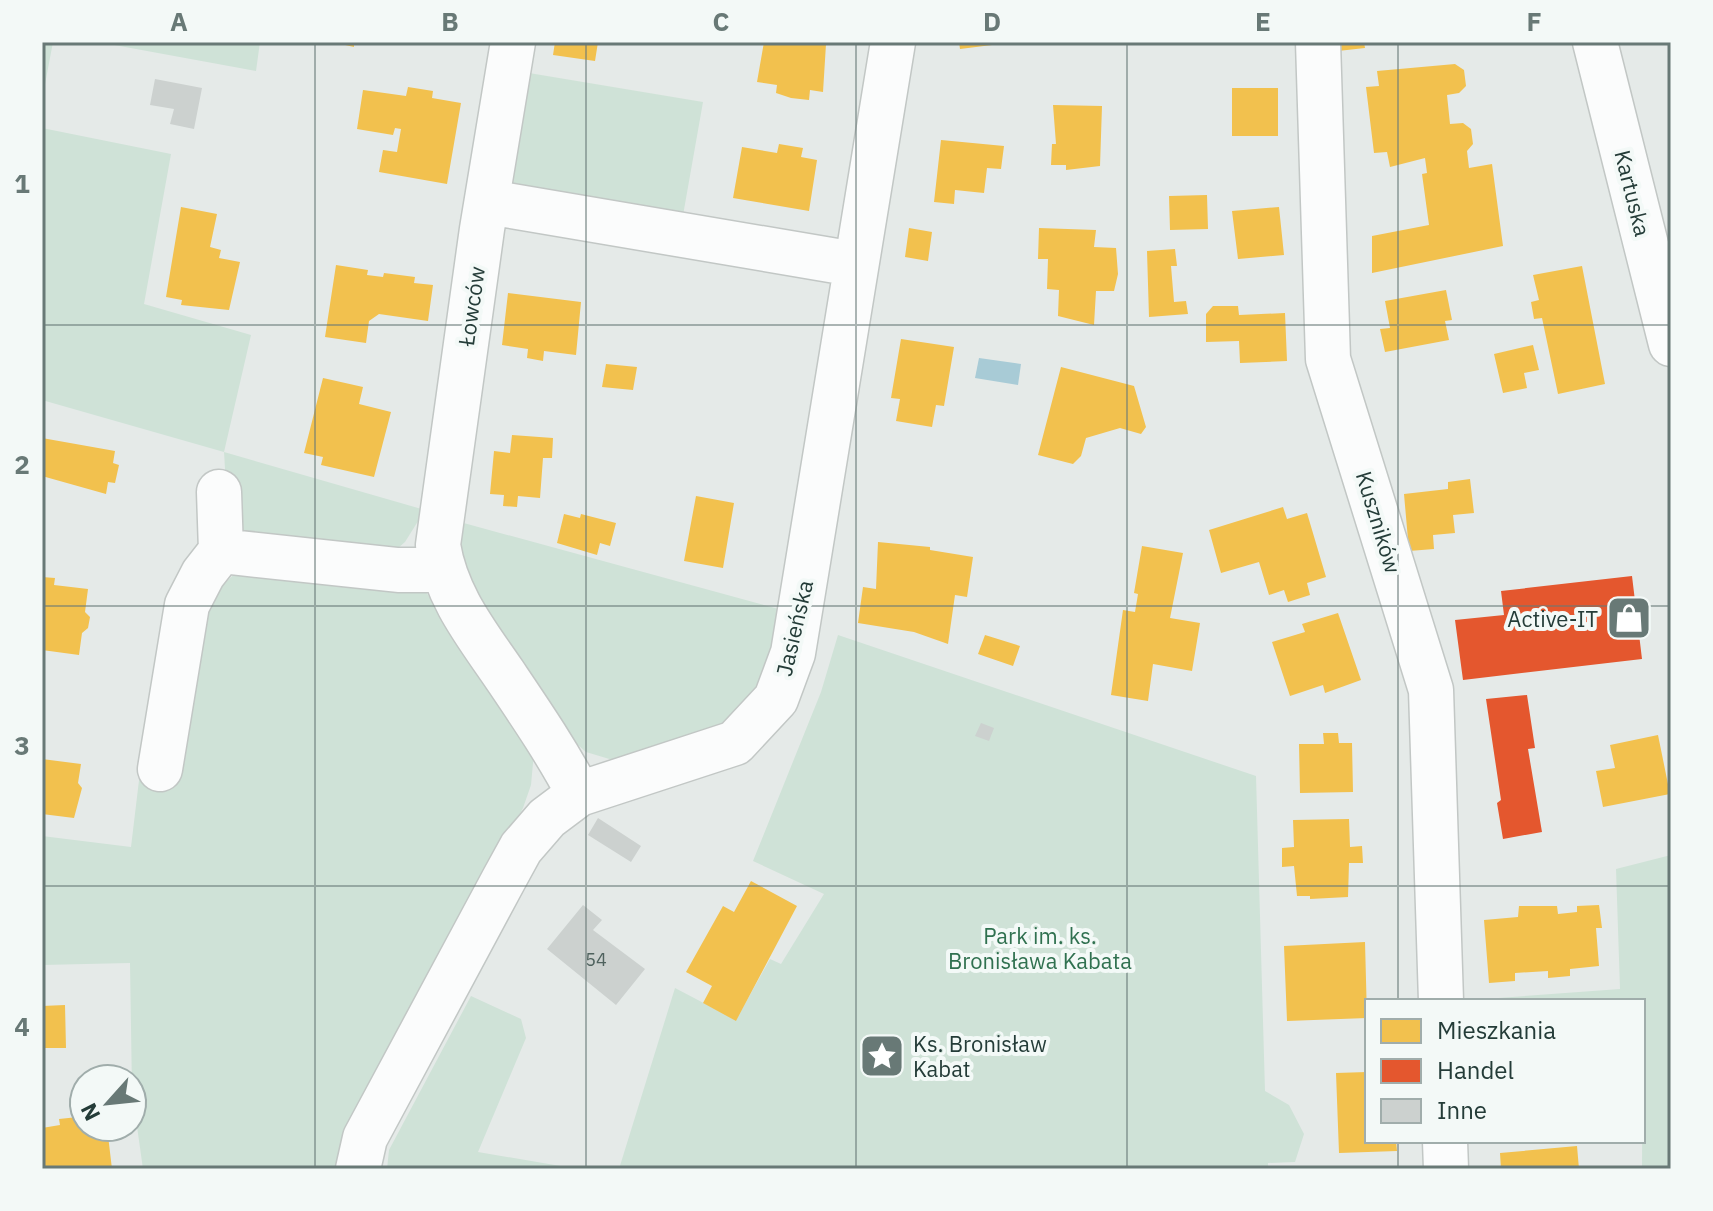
<svg xmlns="http://www.w3.org/2000/svg" width="1713" height="1211" font-family="'IBM Plex Sans',sans-serif">
  <style>
    .green { fill: #cfe2d7 }
    .water { fill: #a8cbd6 }
    .homes { fill: #f2c14e }
    .shops { fill: #e4572e }
    .building { fill: #ccd1cf }
    .lines { fill: none; stroke-linecap: round; stroke-linejoin: round }
    .minor-casing { stroke: #c2c7c5; stroke-width: 47 }
    .minor { stroke: #fbfcfc; stroke-width: 44 }
    .grid { fill: none; stroke: #687976; stroke-width: 2; stroke-opacity: 0.55 }
    .labels { text-anchor: middle; dominant-baseline: central; stroke-width: 8; stroke-linejoin: round; paint-order: stroke }
    .number-label { font-size: 18px; fill: #4f625e }
    .street-label { font-size: 22px; fill: #243c38; stroke: #f3f9f7 }
    .poi-label { font-size: 22px; fill: #243c38; stroke: #f3f9f7; text-anchor: end }
    .park-label { font-size: 22px; fill: #307150; stroke: #f3f9f7 }
    .neatline { fill: none; stroke: #687976; stroke-width: 3 }
    .grid-label { font-size: 26px; text-anchor: middle; font-weight: bold; fill: #687976 }
  </style>
  <rect width="100%" height="100%" fill="#e5eae8"/>
  <path class="green" d="M42,42H53L42,100Z
    M98,42H260L256,71Z
    M523,72L703,102L682,221L524,196L508,181Z
    M42,128L171,154L144,304L251,335L224,452L425,510L405,542L384,560L252,548L228,518L224,452L42,400Z
    M460,522L786,611L748,714L692,742L616,761L586,752L562,731L466,578L456,540Z
    M243,566L426,592L534,752L531,785L523,808L344,1141L340,1169H143L132,1091L130,963L42,965V836L131,847L140,772L210,597Z
    M838,635L1256,776L1265,1091L1289,1105L1304,1134L1295,1162L1268,1163V1169H619L675,988L736,1020L770,959L781,964L824,894L753,861L821,692Z
    M1671,855V1169H1642L1643,1001H1457L1620,989L1616,869Z
    M471,996L521,1019L526,1038L478,1152L578,1169H387L389,1150Z"/>
  <path class="water" d="M979,358L1021,364L1018,385L975,378Z"/>
  <path class="homes" d="M332,42H354V47Z
    M555,42H598L595,61L553,55Z
    M764,42L826,44L823,92L810,90L809,100L791,98L776,93L777,85L757,82Z
    M959,42H1000V44L960,49Z
    M1336,42H1364L1365,48L1338,51Z
    M1455,64L1464,70L1466,86L1459,93L1447,95L1450,124L1463,123L1471,129L1473,144L1467,151L1469,168L1492,164L1503,246L1372,273V236L1429,225L1422,174L1427,173L1425,158L1390,167L1387,152L1374,153L1366,87L1379,86L1377,71Z
    M408,87L433,91L432,98L461,103L447,184L379,172L383,150L397,152L401,129L395,128L393,135L357,129L363,90L406,96Z
    M1232,88H1278V136H1232Z
    M1053,105L1102,106L1100,166L1066,170V165H1051L1052,144H1056Z
    M941,140L1004,146L1001,169L987,168L984,193L955,190L954,204L934,202Z
    M779,144L803,148L801,157L817,160L809,211L733,198L742,147L777,153Z
    M1207,195L1208,229L1170,230L1169,196Z
    M181,207L217,214L210,247L221,250L219,258L240,262L229,310L181,305L182,300L166,297Z
    M1279,207L1284,255L1238,259L1232,211Z
    M909,228L932,232L928,261L905,257Z
    M1039,228L1096,230L1094,247L1116,248L1118,274L1114,291H1096L1094,325L1058,316L1059,290L1047,289L1048,259H1038Z
    M1175,249L1177,266H1171L1174,302L1186,301L1188,314L1149,317L1147,251Z
    M336,265L368,270L367,275L383,277L384,273L415,277L414,283L433,285L428,321L379,314L369,321L366,343L325,337Z
    M1582,266L1605,384L1558,394L1542,318L1534,319L1531,302L1539,300L1533,275Z
    M1446,290L1452,320L1445,321L1449,340L1385,352L1380,329L1390,328L1385,301Z
    M508,293L581,302L576,355L544,351L543,361L527,358L528,349L502,345Z
    M1213,306H1238L1239,315L1285,313L1287,361L1240,363L1239,341L1206,342V314Z
    M901,339L954,347L944,406L936,405L932,427L896,421L900,399L891,398Z
    M1533,345L1539,370L1524,373L1527,388L1503,393L1494,354Z
    M606,364L637,367L633,390L602,387Z
    M1061,367L1134,386L1146,427L1141,434L1120,428L1086,438L1081,456L1073,464L1038,455Z
    M323,378L363,387L359,404L391,412L374,477L321,465L323,457L304,453Z
    M512,435L553,438L552,458H543L540,498L518,496L517,507L503,506L504,495L490,494L494,451L510,453Z
    M42,438L115,451L113,463L119,465L115,483L108,482L106,494L42,476Z
    M1470,479L1474,513L1453,515L1455,533L1433,535L1434,549L1409,551L1404,494L1448,489V482Z
    M696,496L734,503L723,568L684,561Z
    M1283,507L1287,519L1307,513L1326,577L1307,583L1310,595L1288,602L1284,590L1269,595L1259,562L1221,573L1209,530Z
    M564,514L580,518L581,514L616,523L610,546L600,543L597,555L557,543Z
    M878,542L930,547V550L973,557L967,597L955,595L948,644L914,632L858,623L863,587L876,589Z
    M1142,546L1183,553L1170,618L1200,623L1192,671L1153,664L1148,701L1111,695L1123,610L1135,612L1138,594L1134,593Z
    M42,577L55,578L54,585L88,589L85,612L90,617L88,628L82,633L79,655L42,650Z
    M1338,613L1361,680L1325,693L1323,685L1290,696L1272,642L1305,632L1302,624Z
    M985,635L1020,646L1013,666L978,654Z
    M1323,733H1338L1339,743H1352L1353,792L1300,793L1299,744H1324Z
    M1658,735L1670,794L1603,807L1596,771L1615,768L1610,745Z
    M42,759L81,764L78,783L82,788L74,818L42,814Z
    M1349,819L1350,847L1362,846L1363,863H1349L1348,897L1310,899V896H1297L1294,866L1282,867V848L1294,847L1293,820Z
    M751,881L797,906L736,1021L703,1003L712,986L686,972L723,906L734,912Z
    M1599,905L1602,928H1596L1599,966L1570,969V976L1548,978V971L1515,973V981L1489,983L1484,920L1518,917L1519,906H1557L1558,914L1577,912V906Z
    M1365,942L1367,1018L1287,1021L1284,946Z
    M65,1005L66,1048H42V1006Z
    M1367,1072V1141H1396L1397,1151L1339,1153L1336,1073Z
    M78,1117L84,1127H107L112,1169H42V1128L60,1125L59,1119Z
    M1577,1146L1579,1169H1501L1500,1153Z"/>
  <path class="shops" d="M1632,576L1642,659L1463,680L1455,620L1504,615L1501,591Z
    M1527,695L1535,748L1528,749L1542,832L1503,839L1497,803L1501,800L1486,699Z"/>
  <path class="building" d="M155,79L202,88L194,129L170,124L174,109L150,105Z
    M981,723L994,728L989,741L975,736Z
    M598,818L641,846L631,862L588,835Z
    M583,905L602,920L593,930L645,969L616,1005L547,949Z"/>
  <g class="lines">
    <g class="minor-casing">
      <path id="minor" d="M513,42L482,229L438,545C446,596 476,633 504,674C531,714 557,752 579,794
        M1318,42L1328,359L1431,690L1441,1001
        M1595,42L1671,344
        M488,202L854,264
        M219,492L221,551
        M160,769L187,605L203,574L221,551L398,570H442
        M1445,1141L1446,1169
        M358,1169L365,1138L504,879L521,848L547,818L579,794L735,743L776,699L793,653L893,42"/>
    </g>
    <use href="#minor" class="minor"/>
  </g>
  <path class="grid" d="M315,42V1169M586,42V1169M856,42V1169M1127,42V1169M1398,42V1001M42,325H1671M42,606H1671M42,886H1671M1398,1141V1169"/>
  <defs>
    <g id="shop-square" transform="scale(2.3)"><rect x="-9" y="-9" width="18" height="18" rx="4" fill="#687976" stroke="#f3f9f7"/><path d="M-5-2.5h2.3a2.7 3.5 0 0 1 5.4 0H5L5.5 6h-11ZM-1.5-2.5h3a1.5 2.3 0 0 0-3 0Z" fill="#fff"/></g>
    <g id="sight-square" transform="scale(2.3)"><rect x="-9" y="-9" width="18" height="18" rx="4" fill="#687976" stroke="#f3f9f7"/><path d="M0-6L1.8-2.2L6-1.7L2.9 1.2L3.7 5.4L0 3.3L-3.7 5.4L-2.9 1.2L-6-1.7L-1.8-2.2Z" fill="#fff"/></g>
  </defs>
  <g fill-rule="evenodd">
    <use href="#shop-square" x="1629" y="618"/>
    <use href="#sight-square" x="882" y="1056"/>
  </g>
  <g class="labels">
    <g class="number-label">
      <text x="596" y="959">54</text>
    </g>
    <g class="street-label">
      <text transform="translate(1633 193) rotate(76)">Kartuska</text>
      <text transform="translate(471 306) rotate(-82)">Łowców</text>
      <text transform="translate(1379 522) rotate(73)">Kuszników</text>
      <text transform="translate(794 628) rotate(-77)">Jasieńska</text>
    </g>
    <g class="poi-label">
      <text x="1598" y="618">Active-IT</text>
      <text x="913" y="1043" text-anchor="start">Ks. Bronisław<tspan x="913" dy="25">Kabat</tspan></text>
    </g>
    <g class="park-label">
      <text x="1040" y="935">Park im. ks.<tspan x="1040" dy="25">Bronisława Kabata</tspan></text>
    </g>
  </g>
  <rect width="1713" height="1211" fill="none" stroke="#f3f9f7" stroke-width="88"/>
  <rect x="1365" y="999" width="280" height="144" fill="#f3f9f7" stroke="#a0adab" stroke-width="2"/>
  <rect x="1381" y="1019" width="40" height="24" fill="#f2c14e" stroke="#a0adab" stroke-width="2"/>
  <text x="1437" y="1039" font-size="24" fill="#243c38">Mieszkania</text>
  <rect x="1381" y="1059" width="40" height="24" fill="#e4572e" stroke="#a0adab" stroke-width="2"/>
  <text x="1437" y="1079" font-size="24" fill="#243c38">Handel</text>
  <rect x="1381" y="1099" width="40" height="24" fill="#ccd1cf" stroke="#a0adab" stroke-width="2"/>
  <text x="1437" y="1119" font-size="24" fill="#243c38">Inne</text>
  <g transform="translate(108 1103) rotate(243)"><circle r="38" fill="#f3f9f7" stroke="#a0adab" stroke-width="2"/>
  <path d="M0-6L14 30L0 20L-14 30Z" fill="#687976"/>
  <text y="-12" font-size="22" font-weight="bold" text-anchor="middle" fill="#243c38">N</text>
  </g>
  <rect x="44" y="44" width="1625" height="1123" class="neatline"/>
  <g class="grid-label">
    <text x="179" y="31">A</text>
    <text x="450" y="31">B</text>
    <text x="721" y="31">C</text>
    <text x="992" y="31">D</text>
    <text x="1263" y="31">E</text>
    <text x="1534" y="31">F</text>
    <text x="22" y="193">1</text>
    <text x="22" y="474">2</text>
    <text x="22" y="755">3</text>
    <text x="22" y="1036">4</text>
  </g>
</svg>
